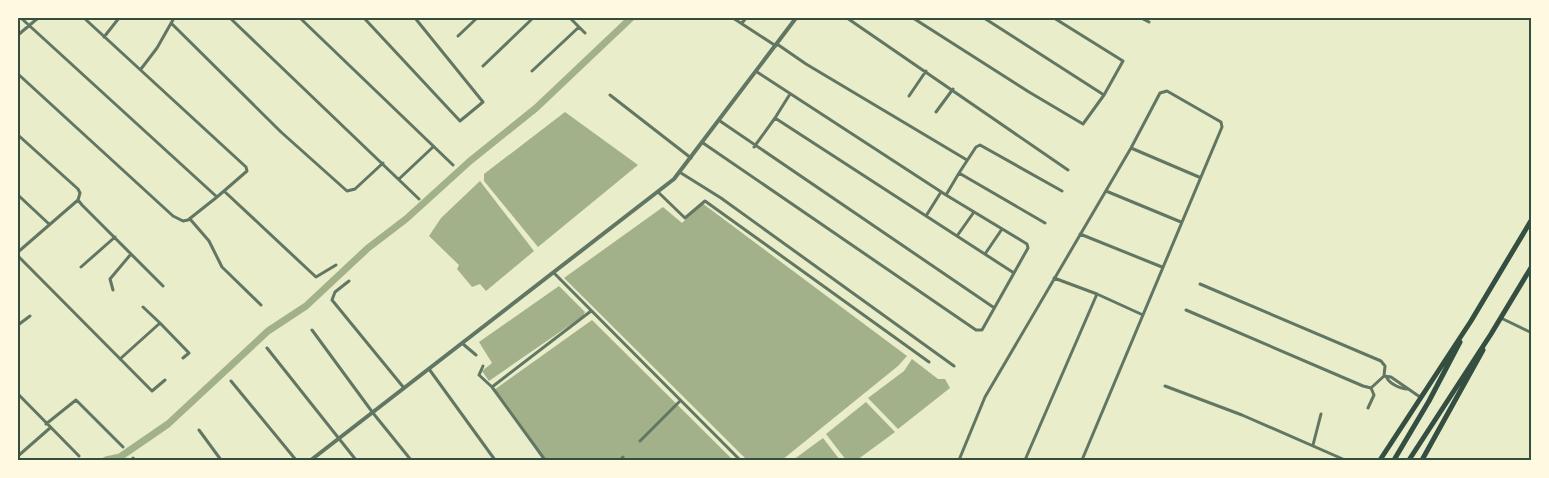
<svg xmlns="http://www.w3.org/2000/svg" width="1549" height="478" font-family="Manrope,sans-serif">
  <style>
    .water { fill: #a3b18a }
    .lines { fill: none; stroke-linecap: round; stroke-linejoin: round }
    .canal { stroke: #a3b18a; stroke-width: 7 }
    .minor { stroke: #617663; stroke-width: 3 }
    .tertiary { stroke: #617663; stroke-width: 4 }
    .primary { stroke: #344e41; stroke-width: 5 }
    .neatline { fill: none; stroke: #344e41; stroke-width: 2 }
  </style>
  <rect width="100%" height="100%" fill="#e9edc9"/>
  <path class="water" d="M565,112L638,165L538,247L484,181V174Z
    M480,181L534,251L486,291L480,284L472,287L457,269L459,265L429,236L441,218Z
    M702,203L907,356L898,366L782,460H747L564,278L663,207L682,223Z
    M559,286L585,312L583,316L489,381L482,371L492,363L479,342Z
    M592,320L733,460H544L494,390Z
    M912,359L938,379H945L950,388L898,429L868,398L904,371Z
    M866,402L895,432L857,460H846L826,434Z
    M823,438L840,460H793Z"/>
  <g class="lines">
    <path class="canal" d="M106,460L120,457L168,424L268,331L306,306L368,248L406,219L470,161L536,108L631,18"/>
    <path class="minor" d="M21,18L217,197L224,191L316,277L336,265
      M84,18L246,167L247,171L224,191
      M230,18L419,199
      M300,18L453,165
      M364,18L460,121L483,102L415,18
      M570,18L585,33
      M733,18L776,46
      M847,18L1068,170
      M913,18L1029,92L1083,124L1104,95L1123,61L1054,18
      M984,18L1104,95
      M1141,18L1149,22
      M171,23L281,132L347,191L355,189L383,163
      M742,23L746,18
      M18,35L38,18
      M458,36L477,18
      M104,37L119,18
      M777,44L806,64L967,160
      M483,66L533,18
      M141,69L157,48L174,18
      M532,71L579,27
      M18,74L173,216L183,221L188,220L217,197
      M790,94L775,118L1014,273
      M610,95L691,158
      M909,96L926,71
      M936,112L953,89
      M720,121L993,307
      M18,135L78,189L80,193L78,200L82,205L163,286
      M703,143L976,330H982L1028,248L1027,244L946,195L757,72
      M754,147L775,118
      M1131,148L1199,177
      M681,173L721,198L954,366
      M399,179L433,147
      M1106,191L1181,222
      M658,192L685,218L705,201L929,362
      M18,195L49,224
      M946,195L959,173
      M926,216L941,192
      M190,219L209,241L222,267L261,305
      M1045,223L959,173L976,147L980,145L1062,191
      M1080,234L1162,267
      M957,236L974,212
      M18,252L78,200
      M985,254L1002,229
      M18,256L152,391L165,380
      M81,267L115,237
      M554,273L740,460
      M349,281L335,292L332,300L404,388
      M1200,284L1381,361L1385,366L1384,376
      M113,290L110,279L131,254
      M1097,294L1143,315
      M143,307L160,323
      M1186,310L1363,386L1371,388L1384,376L1391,377L1420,397
      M1501,318L1532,333
      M18,325L30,316
      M312,330L373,413L411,460
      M463,344L476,355
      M267,348L356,460
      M120,359L160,323L189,353L183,358
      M483,366L479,375L492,387
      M429,369L495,460
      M1387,378C1390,384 1401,389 1407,389
      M231,381L296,460
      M1165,386L1242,415L1345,460
      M18,394L79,456
      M1368,408L1374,395L1371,388
      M46,424L76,400L123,447
      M199,430L221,460
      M640,441L680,401
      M1313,445L1321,414
      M18,456L50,428
      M133,458L135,460
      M545,460L492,387L591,311
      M620,460L623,457
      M959,460L985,397L1131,148L1160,93L1167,91L1221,122L1222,127L1082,460
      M1025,460L1097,294L1054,278"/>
    <path class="tertiary" d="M311,460L674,179L796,18"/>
    <path class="primary" d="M1380,460L1471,321L1532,219
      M1394,460L1429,401L1460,342
      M1409,460L1491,334L1532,266
      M1422,460L1483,350"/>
  </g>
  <rect width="1549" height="478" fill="none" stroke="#fefae0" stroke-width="38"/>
  <rect x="19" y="19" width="1511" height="440" class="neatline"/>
</svg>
